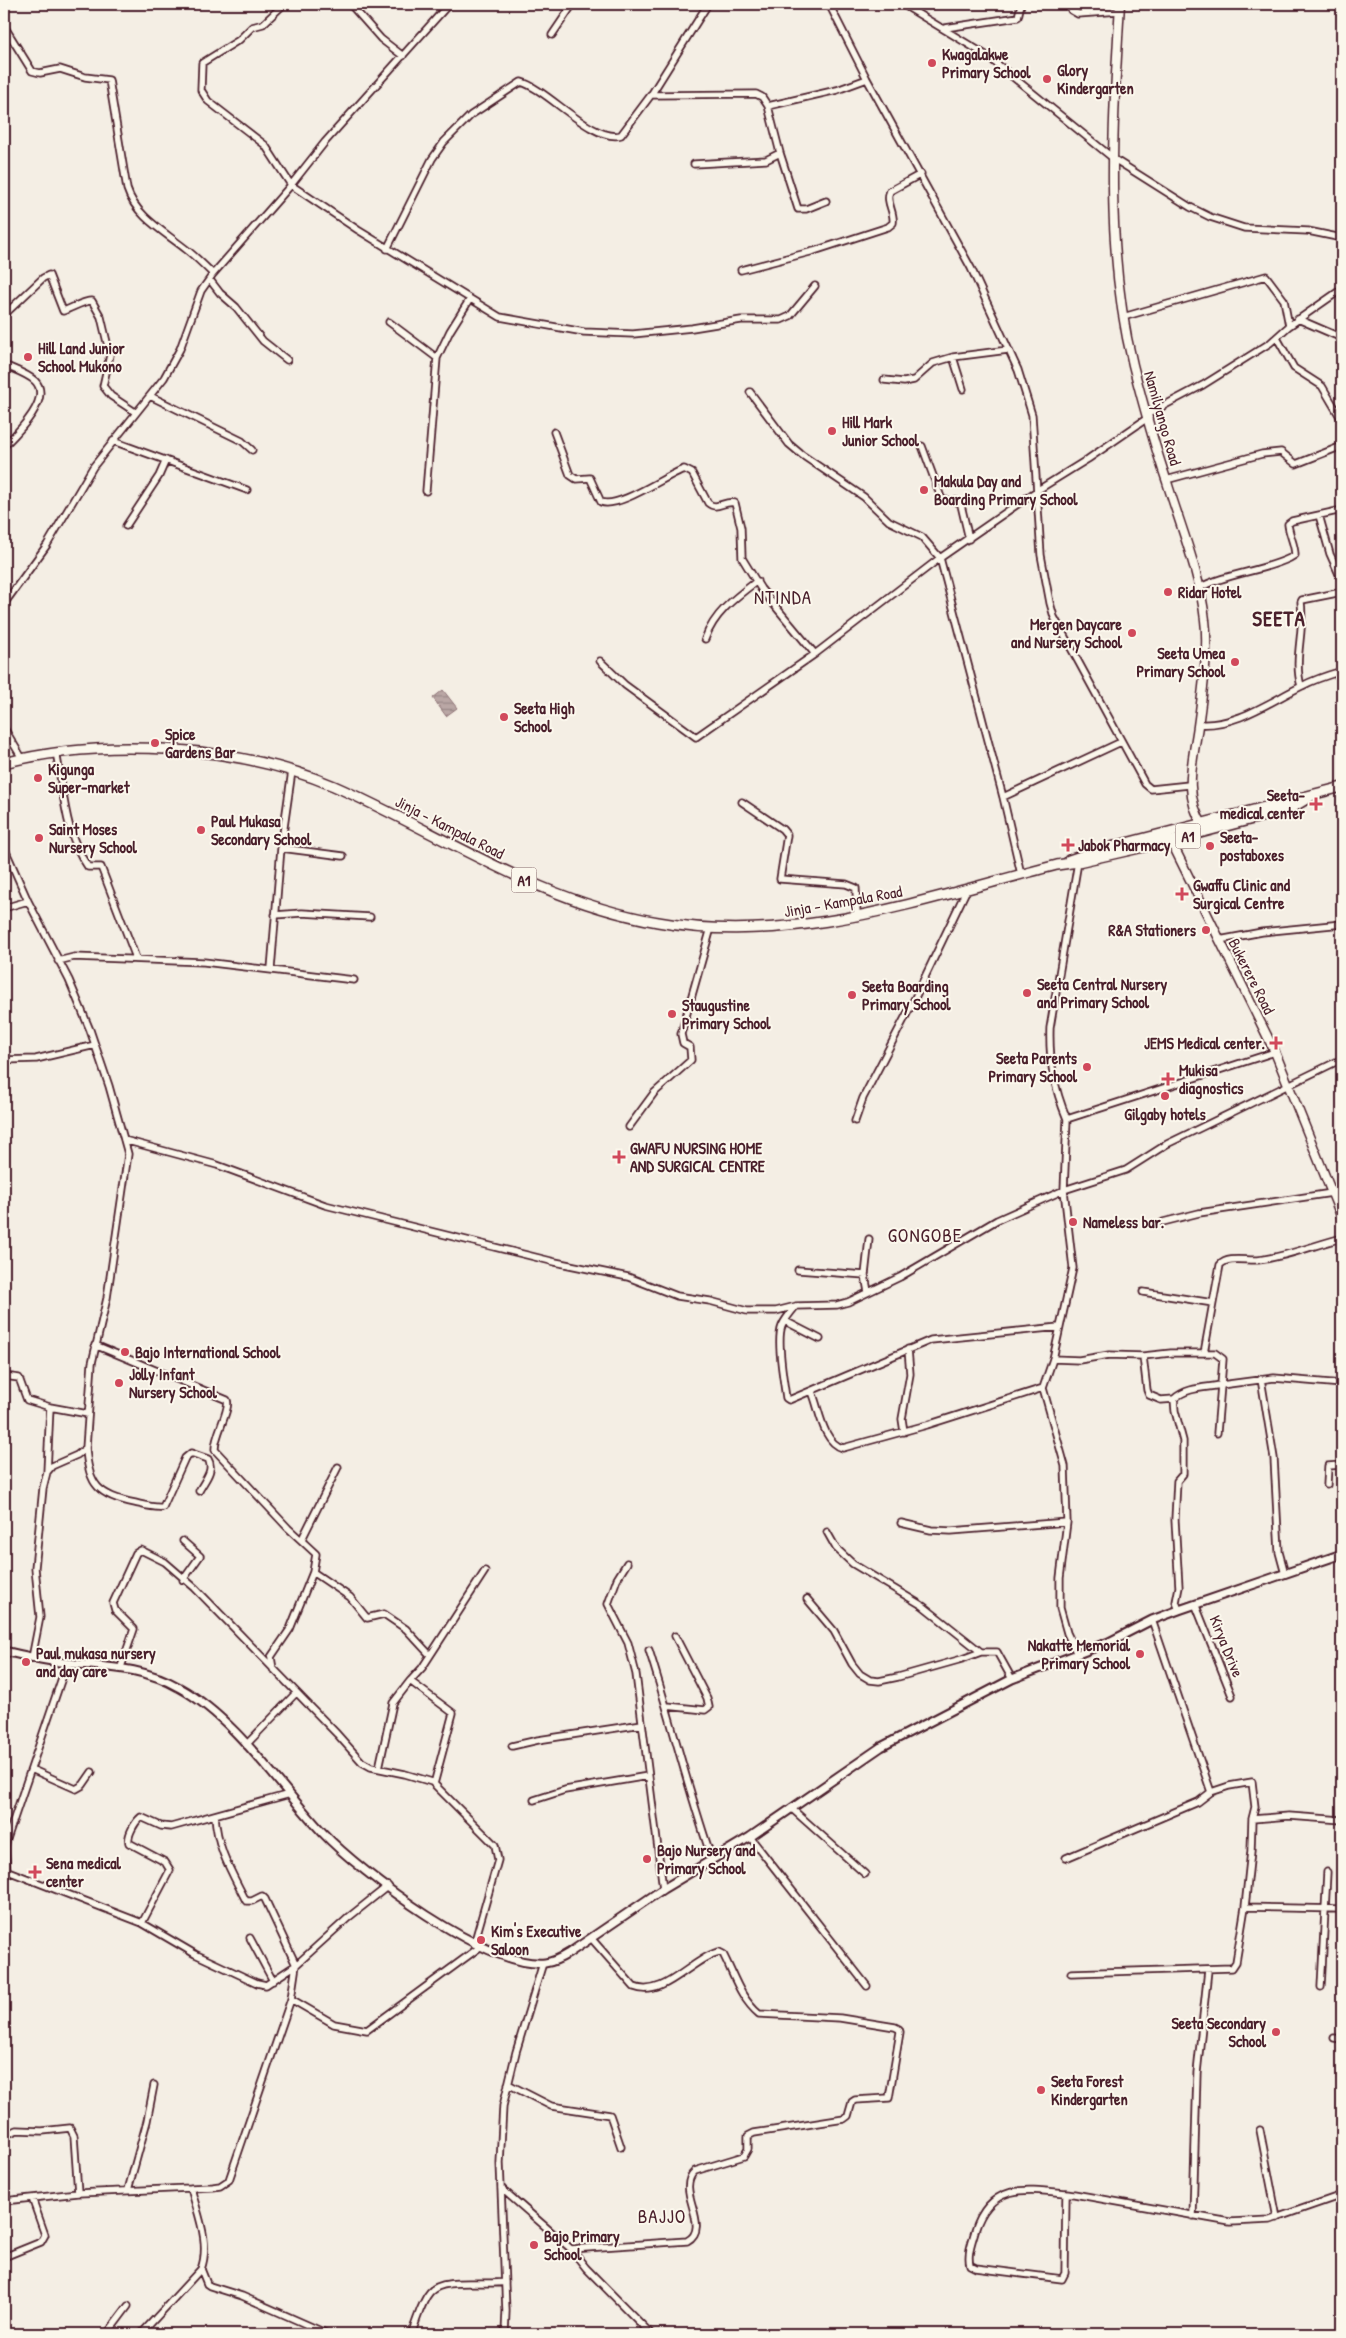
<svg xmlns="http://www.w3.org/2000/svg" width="1346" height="2338" font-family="'Patrick Hand',sans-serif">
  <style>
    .water { fill: url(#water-rules); stroke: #8d7174 }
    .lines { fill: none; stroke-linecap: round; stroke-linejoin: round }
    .minor-casing { stroke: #4a1f2b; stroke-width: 9 }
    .tertiary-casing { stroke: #4a1f2b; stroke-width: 11 }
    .secondary-casing { stroke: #4a1f2b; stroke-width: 11 }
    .trunk-casing { stroke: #4a1f2b; stroke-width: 12 }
    .minor { stroke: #fbf7ec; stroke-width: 5.5 }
    .tertiary { stroke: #fbf7ec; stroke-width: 7 }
    .secondary { stroke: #fbf7ec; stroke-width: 8 }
    .trunk { stroke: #fbf7ec; stroke-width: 9 }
    .poi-dot { fill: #d1495b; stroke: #fbf7ec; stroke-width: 2 }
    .labels { text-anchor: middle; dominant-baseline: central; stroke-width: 4; stroke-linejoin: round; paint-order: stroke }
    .shield { fill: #fbf7ec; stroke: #7f6065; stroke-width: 1 }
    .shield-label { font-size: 15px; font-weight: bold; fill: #4a1f2b }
    .poi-label { font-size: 16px; font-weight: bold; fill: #4a1f2b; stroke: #fbf7ec; text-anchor: start }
    .street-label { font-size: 16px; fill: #4a1f2b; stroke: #fbf7ec }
    .quarter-label { font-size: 19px; letter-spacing: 1px; fill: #4a1f2b; stroke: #fbf7ec }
    .district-label { font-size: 21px; font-weight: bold; letter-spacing: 1px; fill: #4a1f2b; stroke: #fbf7ec }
  </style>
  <defs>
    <pattern id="water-rules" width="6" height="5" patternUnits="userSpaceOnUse" patternTransform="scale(1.25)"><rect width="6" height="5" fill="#baa7a5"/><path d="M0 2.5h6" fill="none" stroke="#998787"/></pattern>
  </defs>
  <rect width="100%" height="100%" fill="#f4eee4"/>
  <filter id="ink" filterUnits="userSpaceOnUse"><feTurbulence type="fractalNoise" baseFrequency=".02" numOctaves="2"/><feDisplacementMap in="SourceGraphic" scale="10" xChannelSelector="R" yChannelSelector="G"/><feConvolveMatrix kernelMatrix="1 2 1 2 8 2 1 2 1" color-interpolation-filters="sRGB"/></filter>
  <g filter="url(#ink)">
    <path class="water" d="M443,690L457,708L446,716L433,698Z"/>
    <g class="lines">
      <g class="minor-casing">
        <path id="minor" d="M284,4L263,24L252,27L239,40L202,63L201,90L208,101L265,145L291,185L358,230L500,317L584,332L633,334L692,328L741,320H781L790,316L815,286
          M350,4L381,39L403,56
          M829,4L867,79L971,268L1018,370L1032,415L1041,555L1050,603L1054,617L1145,784L1151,789L1189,785
          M902,4L986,55L1114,159L1190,207L1210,217L1244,228L1308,231L1342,238
          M1069,4L1071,10L1078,14L1119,11
          M4,26L32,71L40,73L60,69L85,77L109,80L127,189C136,217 165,232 187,250C196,257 205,266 213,274
          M945,28L1018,17L1021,4
          M552,35L573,4
          M651,95L756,94L762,97L768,106L837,90L867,79
          M780,153L798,209H806L826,201
          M694,164L766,160L780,153L768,106
          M387,249L432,159L444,142L471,115L521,82C546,88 593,143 621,135L651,95L708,4
          M741,270L814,251L888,227L893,223C895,212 885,202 890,191L921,174
          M210,280L220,293L236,307L263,341L287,360
          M4,315L43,278L49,275L63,311C73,308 82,301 92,301L101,317L110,355L103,386L111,396L135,412
          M1123,317L1266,276L1284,300L1289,326
          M1298,319L1342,338
          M389,322L437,358
          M1277,338L1294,368L1322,386L1342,420
          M4,365C13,369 28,374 35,381C53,399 16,434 4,446
          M884,380L904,382L914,380L933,363L953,357
          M963,389L953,357L1008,350
          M750,392L789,444L802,455L864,497L889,521L922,537L940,558L1003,797L1021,874
          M150,396L242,441L252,450
          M1148,414L1203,385L1270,343L1289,326L1342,289
          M554,432L570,475L576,479L590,478L601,502C619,509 665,476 684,469L692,473L708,503C717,511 724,500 735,503L741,528L742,558L761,589L815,654
          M113,441L247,490
          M922,446L942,500L957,501L961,505L969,539
          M1166,480L1262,454L1281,452L1296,464L1342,446
          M426,491L437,358L450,331L470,299
          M1319,515L1330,554L1342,581
          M126,526L159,476L166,460
          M1199,588C1227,573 1261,572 1290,558L1295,555C1295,544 1289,535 1288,524L1292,521L1342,510
          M4,604L47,545L93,467L164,378L180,349L201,291L213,274L291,185L325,142L449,4
          M705,639C714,613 736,597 757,581
          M600,661L625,685L696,737L815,654L940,558L1038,490L1088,459L1149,417
          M1301,686C1293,659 1305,631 1301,602L1302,600L1342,592
          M1198,724C1236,727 1269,702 1302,686C1315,679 1328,675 1342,671
          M4,728L22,758
          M56,752C64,791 64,833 88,867H101L136,958
          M1003,797L1121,742
          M742,802L782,829L787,835L780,879L846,884L856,888L857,917
          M4,847L28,901L69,980L90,1030L109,1086L128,1154L107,1298L92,1363L86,1448L77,1455L52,1466L47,1472L43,1488L35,1568L40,1617L32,1658
          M281,848L343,856
          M4,908L28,901
          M275,915L302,913L370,917
          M1219,940L1262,932L1342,924
          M58,961L74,957L204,962L354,980
          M271,969L281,848L292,771
          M4,1060L36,1059L95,1045
          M1067,1119C1054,1088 1049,1061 1050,1028L1078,862
          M855,1121L863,1098L912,1004L967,889
          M629,1127L654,1093L691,1060L690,1047L683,1043L681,1034L711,928
          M124,1140L217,1165L325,1205L555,1262L628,1277L677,1296L710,1301L747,1311H776L796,1306L837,1305L848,1302L900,1277L997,1220L1064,1190L1126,1170L1167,1144L1342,1059
          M1163,1222L1199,1213L1332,1193
          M798,1270L865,1275
          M868,1292L865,1275L869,1239
          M1143,1292L1213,1303L1220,1265C1228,1256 1246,1261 1258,1260C1287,1257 1314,1245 1342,1238
          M796,1306C791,1312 785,1319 782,1326C776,1340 784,1382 786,1398L789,1400L931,1340L1059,1327
          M785,1321L820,1339
          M95,1345L227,1400C231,1409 214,1436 215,1450L288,1528L316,1554L313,1572L290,1629L271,1657L273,1669
          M1204,1353L1213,1303
          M1143,1356L1147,1390L1149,1395L1161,1400L1174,1399
          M1053,1359L1079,1360L1109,1355L1143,1356L1171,1353H1215L1223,1359L1221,1385C1205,1388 1187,1387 1174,1399L1175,1411L1183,1441V1474L1177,1481L1175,1520L1179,1587L1176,1602L1179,1610
          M4,1376L19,1378L27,1400L50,1407L88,1414
          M1261,1379L1274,1458L1279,1552L1285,1574
          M812,1392C819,1406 822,1443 843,1448L927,1425L1043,1388
          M904,1432L902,1419L910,1374L908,1349
          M1217,1433L1221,1385L1274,1378L1342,1384
          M86,1448C88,1485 99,1496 135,1503C144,1505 154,1508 163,1507L185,1458L191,1453L208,1459C215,1470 204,1481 199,1491
          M47,1472L50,1407
          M1327,1485L1328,1466L1342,1465
          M901,1523L931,1530L951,1531L1067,1522
          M827,1532L836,1548L853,1564L923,1606L981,1652H997L1012,1679
          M302,1539L338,1467
          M627,1563L617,1579L608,1604L628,1643L636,1674L663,1889
          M313,1572L350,1597L367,1618L384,1614L406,1629L430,1655
          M183,1580L200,1556L183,1541
          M807,1599L834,1631L852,1664L860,1674L870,1680L879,1681L898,1677L962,1659L981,1652
          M1196,1606L1232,1696
          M1152,1620L1211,1792L1229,1786L1252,1782L1255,1807L1252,1819L1289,1816L1342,1820
          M649,1650C671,1719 688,1790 712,1859
          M1077,1654L1067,1633L1060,1608V1578L1067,1522L1065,1466L1043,1388L1053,1359L1073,1268L1064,1190L1067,1119L1275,1052
          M121,1667L134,1629L115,1610L113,1603L136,1553L141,1550L165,1562L195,1588L337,1734L362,1762L371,1767L405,1774L432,1782L495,1845L498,1860L474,1944
          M667,1706L705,1710L709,1707L707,1698L675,1636
          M246,1745L296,1693
          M512,1746L538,1740L642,1724
          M379,1768L393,1703L410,1681
          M31,1769L76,1789L83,1785L92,1772
          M434,1784L453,1713L410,1681L422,1668L485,1571
          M534,1800L565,1790L648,1776
          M791,1808L865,1874
          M1252,1819L1251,1851L1245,1907L1342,1909
          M750,1837L867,1986
          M1066,1858L1198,1802L1211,1792
          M8,1871L142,1923L195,1954L257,1983L266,1985L296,1965L349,1917L388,1886
          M4,1887C11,1872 3,1857 6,1842L67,1663
          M142,1923L170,1870L165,1862L129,1843C127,1835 135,1822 141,1817L161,1826L171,1827L290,1794
          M250,1938L273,1981
          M1071,1973L1232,1968L1236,1962L1245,1907
          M1321,1987L1327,1872
          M291,1999L334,2024L367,2030L480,1947
          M1334,2038L1342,2039
          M508,2084L551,2106L610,2115L621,2147
          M1260,2130L1277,2218
          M4,2136L17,2130L42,2131L70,2128L74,2136L78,2193
          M501,2188L571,2249L586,2268L651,2334
          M128,2190L147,2121L154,2085
          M1066,2193L1065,2273L1062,2279L976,2268L970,2265C967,2254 972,2242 975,2231C991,2179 1032,2190 1074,2194L1230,2222L1270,2220L1342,2195
          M4,2201L78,2193L213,2187L220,2186L229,2180L291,1999L296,1965L265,1899L262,1896L252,1901H246C231,1871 217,1849 215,1815
          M1193,2216L1197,2073L1208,1970
          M571,2249L687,2241C713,2227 674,2190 695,2171L744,2156L748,2149V2136L754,2133L844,2119L848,2116L852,2102L855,2100L889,2098L900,2032L899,2029L895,2027L840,2018L759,2014C740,1998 734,1975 723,1954L719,1952C692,1958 664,1999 634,1987L591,1938
          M4,2257L41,2242L45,2235L32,2198
          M201,2269L207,2284L210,2286L242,2296L328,2334
          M107,2334L128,2306
          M141,2334L201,2269C211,2243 197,2213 191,2188
          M411,2334C417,2321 421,2302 430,2292C443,2277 485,2286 505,2282
          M505,2334L506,2311L500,2163L503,2106L516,2052L543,1963"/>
      </g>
      <g class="tertiary-casing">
        <path id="tertiary" d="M4,1651C25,1656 45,1661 67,1663C107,1667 144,1667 180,1688C236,1719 280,1787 323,1833C361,1873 488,1969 545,1963C554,1962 561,1958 569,1953L663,1889L750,1837L881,1747L1012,1679L1109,1642L1152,1620L1179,1610L1342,1554"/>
      </g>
      <g class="secondary-casing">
        <path id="secondary" d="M1120,4C1113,124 1104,247 1133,365C1143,404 1154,444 1167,482C1181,528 1200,573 1205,620C1209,650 1202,696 1198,726C1193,762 1182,794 1204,827
          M1169,837L1275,1052L1342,1218"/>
      </g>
      <g class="trunk-casing">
        <path id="trunk" d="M4,763C104,737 238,745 334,786C443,834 537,901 658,922C794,947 927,898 1057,865L1078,862L1170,841L1290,809L1315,794
          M1069,860L1099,850L1342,787"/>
      </g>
      <use href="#minor" class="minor"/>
      <use href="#tertiary" class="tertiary"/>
      <use href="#secondary" class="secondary"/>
      <use href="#trunk" class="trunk"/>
    </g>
  </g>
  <g class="poi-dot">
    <circle cx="932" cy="63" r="5"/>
    <circle cx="1047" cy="79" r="5"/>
    <circle cx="28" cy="357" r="5"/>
    <circle cx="832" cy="431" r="5"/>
    <circle cx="924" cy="490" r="5"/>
    <circle cx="1168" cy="592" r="5"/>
    <circle cx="1132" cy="633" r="5"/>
    <circle cx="1235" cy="662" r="5"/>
    <circle cx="504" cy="717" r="5"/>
    <circle cx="155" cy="743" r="5"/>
    <circle cx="38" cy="778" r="5"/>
    <path d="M1313.5 796.5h5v5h5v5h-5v5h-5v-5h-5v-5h5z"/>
    <circle cx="201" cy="830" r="5"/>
    <circle cx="39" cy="838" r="5"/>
    <path d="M1065.5 837.5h5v5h5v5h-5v5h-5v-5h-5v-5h5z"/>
    <circle cx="1210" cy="846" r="5"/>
    <path d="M1179.5 886.5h5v5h5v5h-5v5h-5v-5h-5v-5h5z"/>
    <circle cx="1206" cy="930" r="5"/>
    <circle cx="1027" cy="993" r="5"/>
    <circle cx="852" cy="995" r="5"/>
    <circle cx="672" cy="1014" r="5"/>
    <path d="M1273.5 1035.5h5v5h5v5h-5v5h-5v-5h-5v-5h5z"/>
    <circle cx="1087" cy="1067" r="5"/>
    <path d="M1165.5 1071.5h5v5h5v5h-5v5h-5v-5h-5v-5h5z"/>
    <circle cx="1165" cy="1096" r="5"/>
    <path d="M616.5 1149.5h5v5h5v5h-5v5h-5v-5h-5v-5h5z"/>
    <circle cx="1073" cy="1222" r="5"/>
    <circle cx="125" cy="1352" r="5"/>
    <circle cx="119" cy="1383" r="5"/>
    <circle cx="1140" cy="1654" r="5"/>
    <circle cx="26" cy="1662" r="5"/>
    <circle cx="647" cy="1859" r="5"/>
    <path d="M32.5 1864.5h5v5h5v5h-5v5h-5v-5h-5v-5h5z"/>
    <circle cx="481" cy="1940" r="5"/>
    <circle cx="1276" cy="2032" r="5"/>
    <circle cx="1041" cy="2090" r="5"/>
    <circle cx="534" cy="2245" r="5"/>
  </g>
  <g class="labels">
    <g class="shield">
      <rect x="1175.5" y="823.5" width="25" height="25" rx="4"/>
      <rect x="511.5" y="867.5" width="25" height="25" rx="4"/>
    </g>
    <g class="shield-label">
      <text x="1188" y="836">A1</text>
      <text x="524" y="880">A1</text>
    </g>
    <g class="poi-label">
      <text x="942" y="54">Kwagalakwe<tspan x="942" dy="18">Primary School</tspan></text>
      <text x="1057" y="70">Glory<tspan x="1057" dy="18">Kindergarten</tspan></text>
      <text x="38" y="348">Hill Land Junior<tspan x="38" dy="18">School Mukono</tspan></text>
      <text x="842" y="422">Hill Mark<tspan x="842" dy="18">Junior School</tspan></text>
      <text x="934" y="481">Makula Day and<tspan x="934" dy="18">Boarding Primary School</tspan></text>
      <text x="1178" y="592">Ridar Hotel</text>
      <text x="1122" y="624" text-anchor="end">Mergen Daycare<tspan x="1122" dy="18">and Nursery School</tspan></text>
      <text x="1225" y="653" text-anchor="end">Seeta Umea<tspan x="1225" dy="18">Primary School</tspan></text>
      <text x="514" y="708">Seeta High<tspan x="514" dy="18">School</tspan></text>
      <text x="165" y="734">Spice<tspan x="165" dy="18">Gardens Bar</tspan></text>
      <text x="48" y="769">Kigunga<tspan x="48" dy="18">Super-market</tspan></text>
      <text x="1305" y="795" text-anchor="end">Seeta-<tspan x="1305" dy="18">medical center</tspan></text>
      <text x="211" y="821">Paul Mukasa<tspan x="211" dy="18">Secondary School</tspan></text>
      <text x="49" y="829">Saint Moses<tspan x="49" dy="18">Nursery School</tspan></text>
      <text x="1220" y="837">Seeta-<tspan x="1220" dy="18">postaboxes</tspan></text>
      <text x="1078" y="845">Jabok Pharmacy</text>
      <text x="1193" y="885">Gwaffu Clinic and<tspan x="1193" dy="18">Surgical Centre</tspan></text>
      <text x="1196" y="930" text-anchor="end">R&amp;A Stationers</text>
      <text x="1037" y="984">Seeta Central Nursery<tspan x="1037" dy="18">and Primary School</tspan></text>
      <text x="862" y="986">Seeta Boarding<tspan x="862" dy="18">Primary School</tspan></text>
      <text x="682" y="1005">Staugustine<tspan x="682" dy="18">Primary School</tspan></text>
      <text x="1265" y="1043" text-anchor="end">JEMS Medical center.</text>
      <text x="1077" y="1058" text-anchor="end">Seeta Parents<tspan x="1077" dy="18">Primary School</tspan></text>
      <text x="1179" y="1070">Mukisa<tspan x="1179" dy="18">diagnostics</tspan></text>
      <text x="1165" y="1114" text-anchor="middle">Gilgaby hotels</text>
      <text x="630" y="1148">GWAFU NURSING HOME<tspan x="630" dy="18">AND SURGICAL CENTRE</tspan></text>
      <text x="1083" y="1222">Nameless bar.</text>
      <text x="135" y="1352">Bajo International School</text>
      <text x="129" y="1374">Jolly Infant<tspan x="129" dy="18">Nursery School</tspan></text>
      <text x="1130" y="1645" text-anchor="end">Nakatte Memorial<tspan x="1130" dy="18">Primary School</tspan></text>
      <text x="36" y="1653">Paul mukasa nursery<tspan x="36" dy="18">and day care</tspan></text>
      <text x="657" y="1850">Bajo Nursery and<tspan x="657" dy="18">Primary School</tspan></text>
      <text x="46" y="1863">Sena medical<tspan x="46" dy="18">center</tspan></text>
      <text x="491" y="1931">Kim's Executive<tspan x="491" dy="18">Saloon</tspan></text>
      <text x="1266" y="2023" text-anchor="end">Seeta Secondary<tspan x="1266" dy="18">School</tspan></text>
      <text x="1051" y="2081">Seeta Forest<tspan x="1051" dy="18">Kindergarten</tspan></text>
      <text x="544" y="2236">Bajo Primary<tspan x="544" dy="18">School</tspan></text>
    </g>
    <g class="street-label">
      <text transform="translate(1163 418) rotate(74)">Namilyango Road</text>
      <text transform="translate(450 827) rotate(27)">Jinja - Kampala Road</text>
      <text transform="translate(843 901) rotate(-10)">Jinja - Kampala Road</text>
      <text transform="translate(1252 976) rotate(63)">Bukerere Road</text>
      <text transform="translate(1227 1646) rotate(68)">Kirya Drive</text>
    </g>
    <g class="quarter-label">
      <text x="783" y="597">NTINDA</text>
      <text x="925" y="1235">GONGOBE</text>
      <text x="662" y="2216">BAJJO</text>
    </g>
    <g class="district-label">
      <text x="1279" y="618">SEETA</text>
    </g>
  </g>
  <rect width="1346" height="2338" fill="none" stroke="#fbf7ec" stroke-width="20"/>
  <rect x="10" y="10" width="1326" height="2318" fill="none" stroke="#4a1f2b" stroke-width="2" filter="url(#ink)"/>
</svg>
